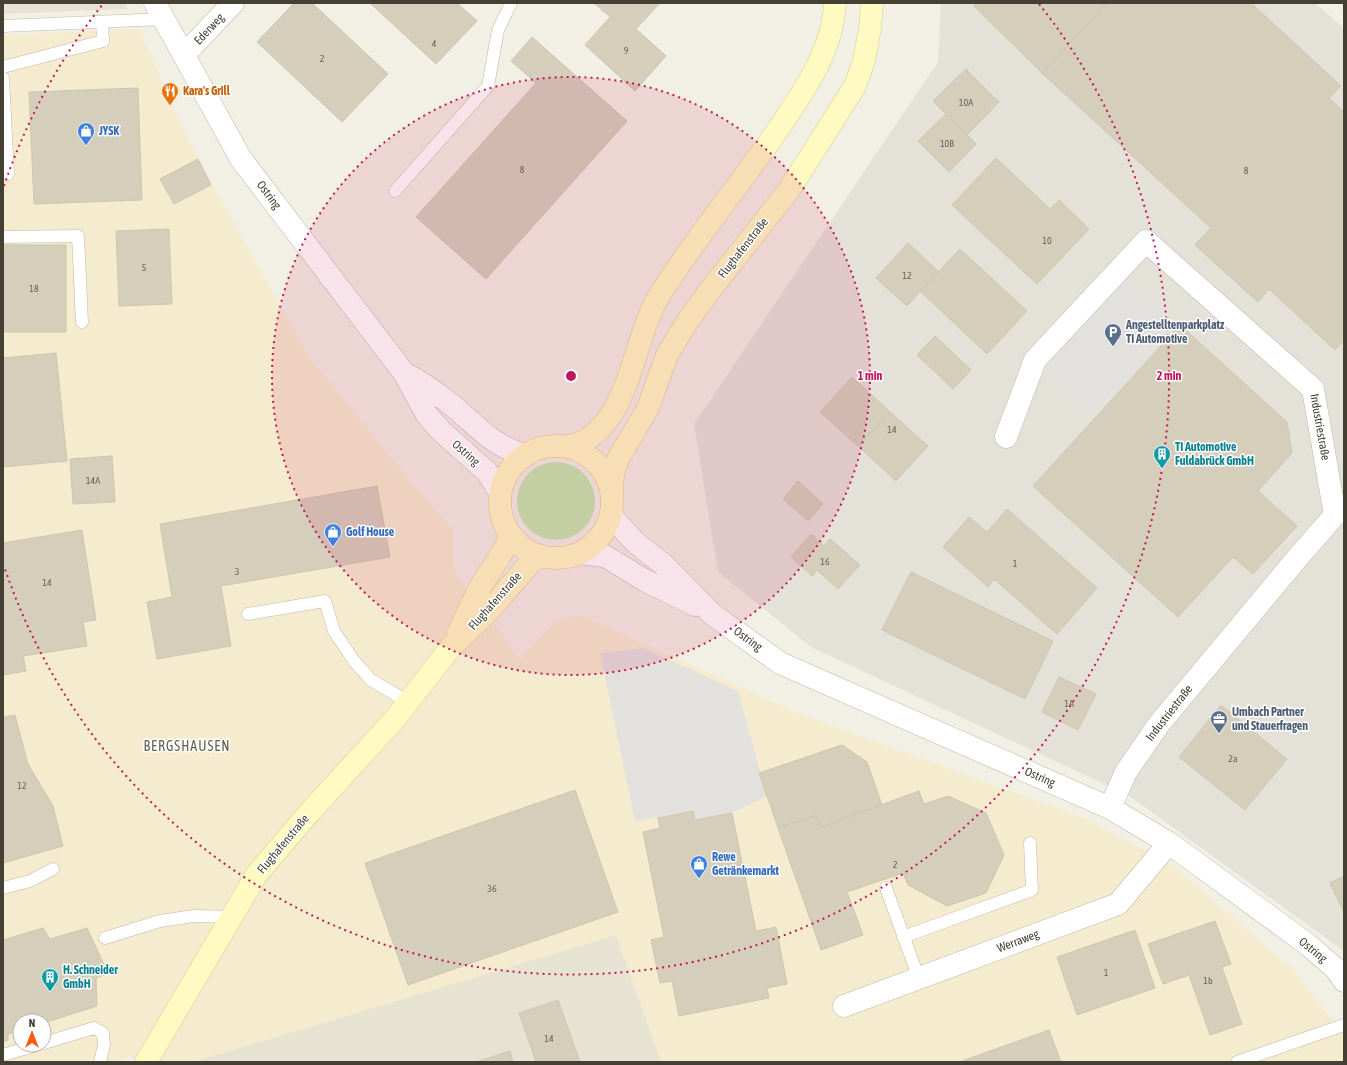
<svg xmlns="http://www.w3.org/2000/svg" width="1347" height="1065" font-family="'Asap Condensed',sans-serif">
  <style>
    .residential { fill: #e6e3d2 }
    .commercial { fill: #f5ebce; fill-rule: evenodd }
    .industrial { fill: #e4e1d9 }
    .green { fill: #c3e7ac }
    .parking { fill: #e3e1dd }
    .building { fill: #d4ceba; stroke: #cec7ad }
    .lines { fill: none; stroke-linecap: round; stroke-linejoin: round }
    .lane-casing { stroke: #bdb9a7; stroke-width: 13 }
    .street-casing { stroke: #bdb9a7; stroke-width: 23 }
    .secondary-casing { stroke: #d3cc93; stroke-width: 23 }
    .lane { stroke: #fff; stroke-width: 12 }
    .street { stroke: #fff; stroke-width: 22 }
    .secondary { stroke: #fffac2; stroke-width: 22 }
    .ring { fill: none; stroke: #c2185b; stroke-width: 2; stroke-dasharray: 2 4 }
    .labels { text-anchor: middle; dominant-baseline: central; stroke-width: 3; stroke-linejoin: round; paint-order: stroke }
    .number-label { font-size: 10px; fill: #686456 }
    .street-label { font-size: 12px; fill: #444134; stroke: #fff }
    .food-label { font-size: 12px; font-weight: bold; fill: #c56008; stroke: #fff; text-anchor: start }
    .shop-label { font-size: 12px; font-weight: bold; fill: #366cbe; stroke: #fff; text-anchor: start }
    .service-label { font-size: 12px; font-weight: bold; fill: #4e5e75; stroke: #fff; text-anchor: start }
    .culture-label { font-size: 12px; font-weight: bold; fill: #0d838f; stroke: #fff; text-anchor: start }
    .quarter-label { font-size: 14px; letter-spacing: 1px; fill: #67604b; stroke: #fff }
    .centre { fill: #c2185b; stroke: #fff; stroke-width: 2 }
    .ring-label { font-size: 12px; text-anchor: middle; font-weight: bold; fill: #c2185b; stroke: #fff; stroke-width: 3; stroke-linejoin: round; paint-order: stroke }
  </style>
  <rect width="100%" height="100%" fill="#f2f0e4"/>
  <path class="residential" d="M3,3H125L128,9L3,14Z
    M616,935L661,1062H192Z"/>
  <path class="commercial" d="M140,29L186,136L308,356L410,481L453,530V569L520,659L556,621L579,615L803,715L1081,817L1171,864L1293,970L1344,1035V1062H661L616,935L192,1062H146L127,1055L123,1062H3V35ZM20,1021H44V1045H20Z"/>
  <path class="industrial" d="M941,3H1315L1344,28V951L1128,795L811,647L718,572L694,424L938,62Z"/>
  <path class="green" d="M517 501a39 39 0 1 1 78 0a39 39 0 1 1-78 0Z"/>
  <path class="parking" d="M1130,278L1180,325L1095,417L1046,370Z
    M643,648L738,691L767,796L732,813L695,820L693,811L635,821L600,653Z"/>
  <path class="building" d="M294,3H312L388,74L342,122L257,42Z
    M370,3H457L477,21L436,64Z
    M594,3H660L636,29L666,56L635,91L585,45L610,17Z
    M974,3H1107L1042,73L974,6Z
    M1107,3H1251L1341,86L1329,98L1344,112V340L1335,350L1269,289L1258,302L1195,245L1211,228L1042,73Z
    M532,37L627,121L486,279L416,217L536,83L511,61Z
    M966,69L999,102L967,135L933,101Z
    M138,88L142,200L34,204L29,92Z
    M946,114L976,144L949,172L918,141Z
    M996,158L1050,209L1059,200L1089,229L1037,284L952,205Z
    M198,159L211,185L174,204L160,179Z
    M169,229L172,304L119,306L116,231Z
    M908,243L938,271L907,306L876,278Z
    M3,245H66V332H3Z
    M960,249L1027,311L987,354L920,291Z
    M1180,325L1287,422L1292,453L1258,491L1297,526L1253,574L1233,557L1178,617L1033,486Z
    M935,336L971,370L953,389L917,355Z
    M56,353L67,461L3,467V358Z
    M852,377L890,412L858,446L820,412Z
    M890,412L928,446L896,481L858,446Z
    M112,456L115,502L73,504L70,459Z
    M798,481L823,504L808,521L783,499Z
    M377,486L390,557L221,586L231,646L157,659L147,602L172,597L160,524Z
    M1007,509L1097,588L1057,634L994,579L988,587L943,547L969,517L987,532Z
    M82,530L96,620L83,622L87,646L23,656L26,671L3,675V543Z
    M811,534L824,546L830,539L860,565L838,589L817,570L812,576L791,557Z
    M911,572L1053,641L1025,699L882,630Z
    M1059,677L1096,694L1078,730L1042,712Z
    M1221,705L1287,759L1245,810L1179,757Z
    M15,715L28,764L53,806L63,846L3,863V717Z
    M842,745L867,762L882,805L821,827L816,815L778,828L759,773Z
    M575,790L618,912L408,985L365,863Z
    M919,791L924,804L948,796L986,813L1004,855L986,893L947,906L908,885L903,873L847,892L863,935L821,950L778,828L816,815L821,827Z
    M693,811L695,820L732,813L756,931L776,927L787,984L767,988L769,998L679,1016L672,981L660,983L651,940L664,937L643,832L660,828L658,818Z
    M1344,876V912L1330,883Z
    M1215,921L1231,964L1222,967L1242,1024L1210,1035L1189,975L1163,984L1148,944Z
    M43,928L50,939L87,928L106,969L104,975L96,978L97,1006L44,1023V1021H20V1030L8,1034V1040L3,1042V940Z
    M1135,930L1155,988L1077,1015L1057,957Z
    M558,1000L580,1062H536L519,1013Z
    M1049,1030L1061,1062H959Z
    M510,1051L513,1062H476Z"/>
  <g class="lines">
    <g class="lane-casing">
      <path id="lane" d="M3,26L164,19
        M3,67L103,41L102,22
        M3,78L8,174
        M395,191L488,86L498,30L511,3
        M3,237L78,236L82,322
        M248,614L325,601L334,631L354,661L371,680L408,702
        M3,888L30,881L53,869
        M886,888L919,979
        M903,937L1032,890L1030,843
        M105,938L160,921L194,916L232,917
        M44,1043L94,1028L103,1033L104,1045L100,1062
        M3,1055L37,1045
        M1237,1062L1344,1025"/>
    </g>
    <g class="street-casing">
      <path id="street" d="M155,3L241,159L404,373L427,415L440,430L488,473L500,493
        M184,55L233,3
        M404,373C419,381 434,391 448,402C476,424 488,443 523,455
        M1006,437L1035,360L1146,241L1313,389L1335,515L1299,556L1159,724L1126,772L1110,808
        M611,516L636,543L664,565L712,614L780,663L1110,808L1169,843L1307,944L1336,969L1344,981
        M580,553L605,556L644,580L695,605
        M844,1006L1118,904L1169,843"/>
    </g>
    <g class="secondary-casing">
      <path id="secondary" d="M500 502a56 56 0 1 1 112 0a56 56 0 1 1-112 0Z
        M567,446C572,445 579,444 584,441C631,415 633,339 659,296C695,238 740,185 779,128C804,91 833,50 835,3
        M612,494L613,474L618,459L648,408L667,355L689,319L711,289L789,190L855,86L864,61L870,28L872,3
        M458,633L480,587L507,545L510,534
        M146,1062L257,874L308,814L394,720L451,647L488,612L531,562L540,556"/>
    </g>
    <use href="#lane" class="lane"/>
    <use href="#street" class="street"/>
    <use href="#secondary" class="secondary"/>
  </g>
  <circle cx="571" cy="376" r="299" fill="#c2185b" fill-opacity=".12"/>
  <g class="ring">
    <circle cx="571" cy="376" r="299"/>
    <path d="M4 186A598 598 0 0 1 103 4M1039 4A598 598 0 1 1 4 566"/>
  </g>
  <defs>
    <g id="restaurant-pin" transform="scale(0.9)"><path d="M0 17L-7.5 6A9.5 9.5 0 1 1 7.5 6Z" fill="#e8710a" stroke="#fff"/><path d="M-5-6h1v4h1v-4h1v4h1v-4h1v5L-1.5 .5V6h-2V.5L-5-1ZM5-6V6H3V1.5H1.5Q1.5-4 5-6Z" fill="#fff"/></g>
    <g id="shop-pin" transform="scale(0.9)"><path d="M0 17L-7.5 6A9.5 9.5 0 1 1 7.5 6Z" fill="#3f7fe0" stroke="#fff"/><path d="M-5-2.5h2.3a2.7 3.5 0 0 1 5.4 0H5L5.5 6h-11ZM-1.5-2.5h3a1.5 2.3 0 0 0-3 0Z" fill="#fff"/></g>
    <g id="parking-pin" transform="scale(0.9)"><path d="M0 17L-7.5 6A9.5 9.5 0 1 1 7.5 6Z" fill="#5c6f8a" stroke="#fff"/><path d="M-3.5-5.5H1a3.5 3.5 0 0 1 0 7H-1V5.5H-3.5ZM-1-3.4V-.6H.8a1.4 1.4 0 0 0 0-2.8Z" fill="#fff"/></g>
    <g id="building-pin" transform="scale(0.9)"><path d="M0 17L-7.5 6A9.5 9.5 0 1 1 7.5 6Z" fill="#0f9aa8" stroke="#fff"/><path d="M-4-6H4V6H1V3H-1V6H-4ZM-2.5-4.3h1.7v1.8h-1.7ZM.8-4.3h1.7v1.8H.8ZM-2.5-1h1.7V.8h-1.7ZM.8-1h1.7V.8H.8Z" fill="#fff"/></g>
    <g id="office-pin" transform="scale(0.9)"><path d="M0 17L-7.5 6A9.5 9.5 0 1 1 7.5 6Z" fill="#5c6f8a" stroke="#fff"/><path d="M-6-3h4V-5.5h4V-3h4V5H-6ZM-1-4.5V-3h2v-1.5ZM-6 0V1H6V0Z" fill="#fff"/></g>
  </defs>
  <g fill-rule="evenodd">
    <use href="#restaurant-pin" x="170" y="91"/>
    <use href="#shop-pin" x="86" y="131"/>
    <use href="#parking-pin" x="1113" y="332"/>
    <use href="#building-pin" x="1162" y="454"/>
    <use href="#shop-pin" x="333" y="532"/>
    <use href="#office-pin" x="1219" y="719"/>
    <use href="#shop-pin" x="699" y="864"/>
    <use href="#building-pin" x="50" y="977"/>
  </g>
  <g class="labels">
    <g class="number-label">
      <text x="434" y="43">4</text>
      <text x="626" y="50">9</text>
      <text x="322" y="58">2</text>
      <text x="966" y="102">10A</text>
      <text x="947" y="143">10B</text>
      <text x="522" y="169">8</text>
      <text x="1246" y="170">8</text>
      <text x="1047" y="240">10</text>
      <text x="144" y="267">5</text>
      <text x="907" y="275">12</text>
      <text x="34" y="288">18</text>
      <text x="892" y="429">14</text>
      <text x="93" y="480">14A</text>
      <text x="825" y="561">16</text>
      <text x="1015" y="563">1</text>
      <text x="237" y="571">3</text>
      <text x="47" y="582">14</text>
      <text x="1069" y="703">1A</text>
      <text x="1233" y="758">2a</text>
      <text x="22" y="785">12</text>
      <text x="895" y="864">2</text>
      <text x="492" y="888">36</text>
      <text x="1106" y="972">1</text>
      <text x="1208" y="980">1b</text>
      <text x="549" y="1038">14</text>
    </g>
    <g class="street-label">
      <text transform="translate(209 29) rotate(-47)">Ederweg</text>
      <text transform="translate(269 195) rotate(53)">Ostring</text>
      <text transform="translate(743 248) rotate(-52)">Flughafenstraße</text>
      <text transform="translate(1320 427) rotate(80)">Industriestraße</text>
      <text transform="translate(466 453) rotate(41)">Ostring</text>
      <text transform="translate(495 601) rotate(-48)">Flughafenstraße</text>
      <text transform="translate(748 639) rotate(36)">Ostring</text>
      <text transform="translate(1169 713) rotate(-52)">Industriestraße</text>
      <text transform="translate(1040 777) rotate(24)">Ostring</text>
      <text transform="translate(283 844) rotate(-50)">Flughafenstraße</text>
      <text transform="translate(1018 941) rotate(-21)">Werraweg</text>
      <text transform="translate(1313 950) rotate(39)">Ostring</text>
    </g>
    <g class="food-label">
      <text x="183" y="91">Kara's Grill</text>
    </g>
    <g class="shop-label">
      <text x="99" y="131">JYSK</text>
      <text x="346" y="532">Golf House</text>
      <text x="712" y="857">Rewe<tspan x="712" dy="14">Getränkemarkt</tspan></text>
    </g>
    <g class="service-label">
      <text x="1126" y="325">Angestelltenparkplatz<tspan x="1126" dy="14">TI Automotive</tspan></text>
      <text x="1232" y="712">Umbach Partner<tspan x="1232" dy="14">und Stauerfragen</tspan></text>
    </g>
    <g class="culture-label">
      <text x="1175" y="447">TI Automotive<tspan x="1175" dy="14">Fuldabrück GmbH</tspan></text>
      <text x="63" y="970">H. Schneider<tspan x="63" dy="14">GmbH</tspan></text>
    </g>
    <g class="quarter-label">
      <text x="187" y="746">BERGSHAUSEN</text>
    </g>
  </g>
  <circle cx="571" cy="376" r="6" class="centre"/>
  <g class="ring-label">
    <text x="870" y="380">1 min</text>
    <text x="1169" y="380">2 min</text>
  </g>
  <rect width="1347" height="1065" fill="none" stroke="#444134" stroke-width="8"/>
  <g transform="translate(32 1033)"><circle r="19" fill="#ffffff" stroke="#b4b3ae"/>
  <path d="M0-3L7 15L0 10L-7 15Z" fill="#fb5b13"/>
  <text y="-6" font-size="11" font-weight="bold" text-anchor="middle" fill="#444134">N</text>
  </g>
</svg>
